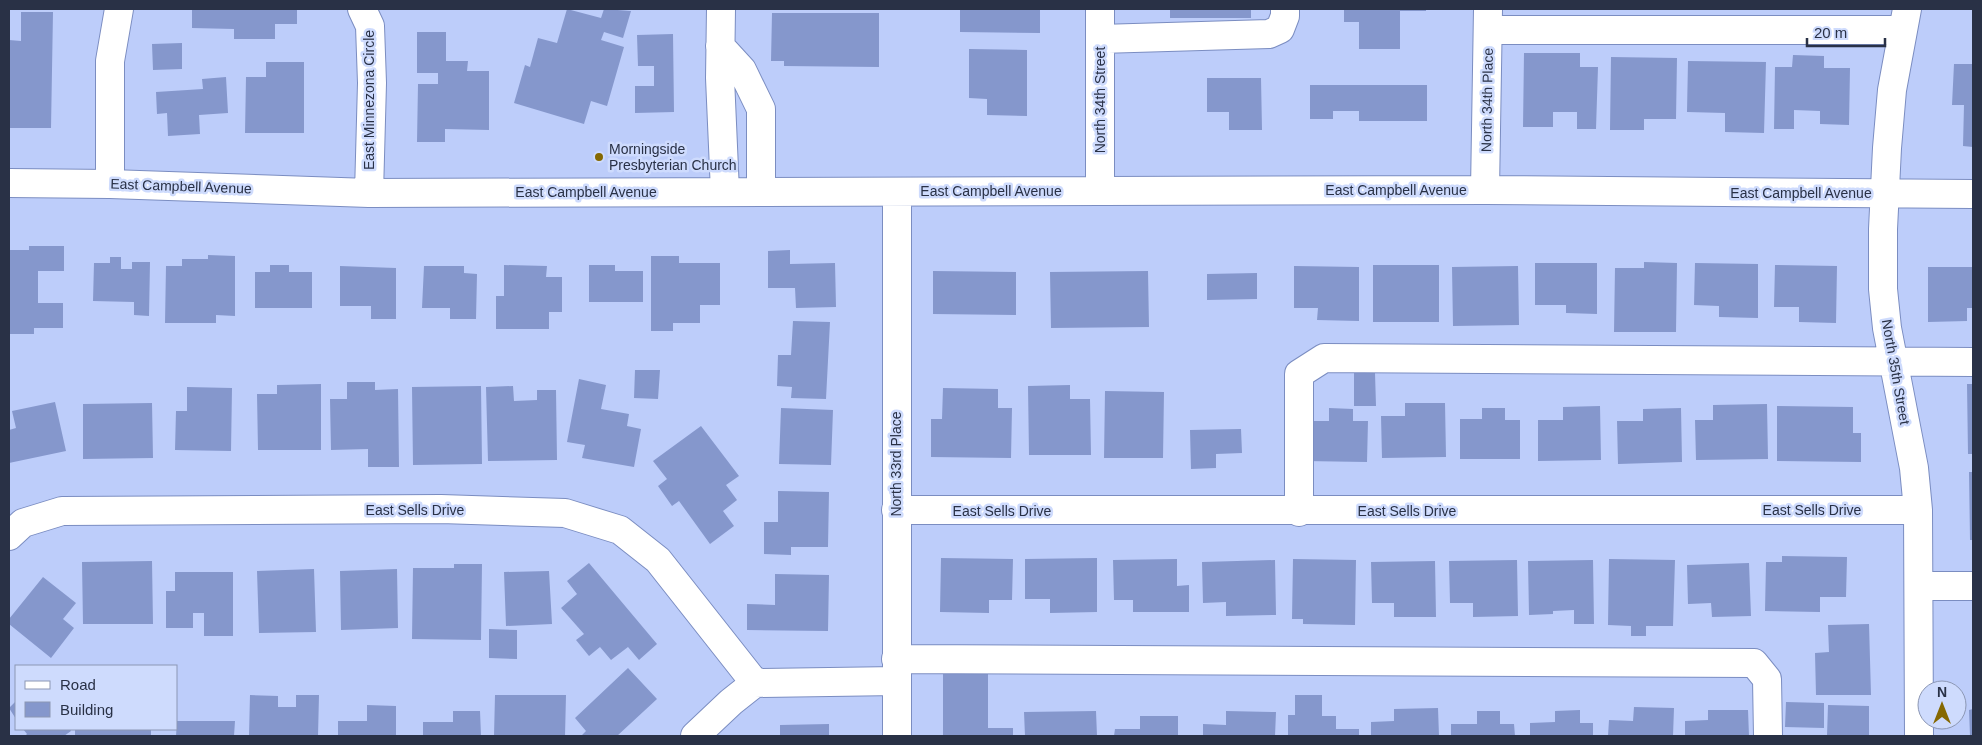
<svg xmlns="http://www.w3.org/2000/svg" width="1982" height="745" font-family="Helvetica,sans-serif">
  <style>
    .building { fill: #8597cc }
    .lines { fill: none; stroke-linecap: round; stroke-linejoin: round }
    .minor-casing { stroke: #7b8dc1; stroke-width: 30 }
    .minor { stroke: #fff; stroke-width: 28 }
    .poi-dot { fill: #856802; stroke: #cedbfd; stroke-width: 2 }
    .labels { text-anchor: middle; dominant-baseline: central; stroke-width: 5; stroke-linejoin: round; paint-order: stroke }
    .street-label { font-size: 14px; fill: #293146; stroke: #cedbfd }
    .poi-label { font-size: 14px; fill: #293146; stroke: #cedbfd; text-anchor: start }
  </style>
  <rect width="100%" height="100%" fill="#bdcdfa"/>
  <path class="building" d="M192,9H297V24H275V39H234V29L192,28Z
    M567,9L601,18L604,9L631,11L623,38L604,32L601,40L624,47L607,106L591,101L584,124L514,103L525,65L530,67L538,38L557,43Z
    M960,9H1040V33L960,32Z
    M1170,9H1251V18H1170Z
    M1344,9H1426V11H1400V49H1359V22H1344Z
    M21,12H53L51,128H9V40L21,41Z
    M772,13H879V67L784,66V61H771Z
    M417,32H446V61H468L467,71H489V130L445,129V142H417L418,84H438V73H417Z
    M673,34L674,112L635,113V86H654V66H638L637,35Z
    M182,43V69L153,70L152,44Z
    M969,49L1027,50V116L987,115V99L969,98Z
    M1524,53H1580V67H1598L1596,129H1577V112H1553V127H1523Z
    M1793,55L1824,56V68H1850L1849,125L1820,124V111L1794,110V129H1774L1775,67H1792Z
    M1611,57L1677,58L1676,119H1644V130H1610Z
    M1688,61L1766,62L1764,133L1725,132V113L1687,112Z
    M266,62H304V133H245L246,77H266Z
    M1954,64H1973V147L1963,146L1964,105H1952Z
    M226,77L228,113L199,115L200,134L168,136L167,113L157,114L156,92L203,89L202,79Z
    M1207,78H1261L1262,130H1229V112H1207Z
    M1310,85H1427V121H1359V111H1333V119H1310Z
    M29,246H64V271H38V303H63V328H34V334H9V250H29Z
    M790,250V264L835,263L836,307L796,308L795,288H768V251Z
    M208,255L235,256V316L216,315V323H165L166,266H182V259H208Z
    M651,256H679V263H720V305H700V323H673V331H651Z
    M110,257H121V269H132V262H150L149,316L134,315V302L93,301L94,263H110Z
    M1644,262L1677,263L1676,332H1614L1615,268H1644Z
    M1535,263H1597V314L1566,313V305H1535Z
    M1695,263L1758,264V318L1719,317V306L1694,305Z
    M270,265H289V272H312V308H255V272H270Z
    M504,265L547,266L546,277H562V312H549V329H496V296H504Z
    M589,265H615V271H643V302H589Z
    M1373,265H1439V322H1373Z
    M1775,265L1837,266L1836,323L1799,322V307H1774Z
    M340,266L396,268V319H371V306H340Z
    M424,266H464V273L477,274L476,319H450V308H422Z
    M1294,266L1359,267V321L1317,320L1318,308H1294Z
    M1518,266L1519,325L1453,326L1452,267Z
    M1928,267H1973V308H1967V321L1928,322Z
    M933,271L1016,272V315L933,314Z
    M1148,271L1149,327L1051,328L1050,272Z
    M1257,273V299L1207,300V274Z
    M793,321L830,322L826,399L791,398L792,387L777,386L778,355H791Z
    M635,370H660L658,399L634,398Z
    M1354,373H1375L1376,406H1354Z
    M579,379L606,385L601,409L629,414L627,426L641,429L634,467L582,458L585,445L567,442Z
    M347,382H375V390L398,389L399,467H368V449L331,450L330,399H347Z
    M321,384V450H258L257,394H277V385Z
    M1967,384H1973V454H1968Z
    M1070,385V399H1090L1091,455H1029L1028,386Z
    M481,386L482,464L413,465L412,387Z
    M513,386L514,401L537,400V390H556L557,460L488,461L486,387Z
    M187,387L232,388L231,451L175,450L176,411H187Z
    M943,388L998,389V408H1012L1011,458L931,457V419H942Z
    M1105,391L1164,392L1163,458H1104Z
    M55,402L66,451L9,463V430L16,428L12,411Z
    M152,403L153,458L83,459V404Z
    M1405,403H1445L1446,457L1382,458L1381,416H1405Z
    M1767,404L1768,459L1696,460L1695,420H1713V405Z
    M1600,406L1601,460L1538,461V420H1563V407Z
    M1777,406L1853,407V433H1861V462L1777,461Z
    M781,408L833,410L831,465L779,464Z
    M1329,408L1353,409V421H1368L1367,462L1304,461L1305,421H1329Z
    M1482,408H1505V420H1520V459H1460V419H1482Z
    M1681,408L1682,462L1618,464L1617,421H1643V409Z
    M701,426L739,476L726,485L737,500L723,511L734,526L710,544L679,501L672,506L658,486L667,479L653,461Z
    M1241,429L1242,453L1216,454V468L1191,469L1190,430Z
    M1969,472H1973V540H1970Z
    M778,491L829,492L828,547H791V555L764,554V522H778Z
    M1782,556L1847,557L1846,597H1820V612L1765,611L1766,562H1782Z
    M941,558L1013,559L1012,600H989V613L940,612Z
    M1097,558V612L1050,613V599H1025V559Z
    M1177,559V586L1189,585V612H1133V600H1114L1113,560Z
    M1293,559L1356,560L1355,625L1303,624V619H1292Z
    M1609,559L1675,560L1673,626H1646V636H1631V626L1608,625Z
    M1275,560L1276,615L1226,616V602L1203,603L1202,562Z
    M1517,560L1518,616L1473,617V603H1450L1449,561Z
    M1593,560L1594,624H1574V610L1553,611V614L1529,615L1528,561Z
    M152,561L153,624H83L82,562Z
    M1435,561L1436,617H1394V603H1372L1371,562Z
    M589,563L657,644L639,660L628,647L611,660L600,647L589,656L576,640L584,634L561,608L577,594L567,581Z
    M1749,563L1751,616L1712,617L1711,603L1688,604L1687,565Z
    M454,564H482L481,640L412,639L413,568H454Z
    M314,569L316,632L259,633L257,571Z
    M397,569L398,628L341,630L340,571Z
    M549,571L552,624L506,626L504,572Z
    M175,572H233V636H204V613H193V628H166V591H175Z
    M775,574L829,575L828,631L747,630V604L775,605Z
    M43,577L76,603L63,619L74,628L51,658L9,624V619Z
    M1869,624L1871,695H1816L1815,653L1829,652L1828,625Z
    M489,629L517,630V659L489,658Z
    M628,668L657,699L617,736H581L586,731L575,718Z
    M943,671H988V728H1013V736H943Z
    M250,695L278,696V707H296V695H319L318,736H249Z
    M495,695H566L565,736H494Z
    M1295,695H1322V716H1336V729H1359V736H1288V715H1295Z
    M16,701V719L9,708Z
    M1786,702L1824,703V728L1785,727Z
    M367,705L396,706V736H338V721H367Z
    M1828,705L1869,706V736H1827Z
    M1634,707L1674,708L1673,736H1608L1609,720L1633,721Z
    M1438,708L1439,736H1371V722L1394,721V709Z
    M1973,709V736H1970L1969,710Z
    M1580,710V723H1593V736H1530V723L1555,722V711Z
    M1708,710H1748L1749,736H1685V721L1708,720Z
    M453,711H480L481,736H423V722H453Z
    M1096,711L1097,736H1025L1024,712Z
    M1226,711L1276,712L1275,736H1203V724L1226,725Z
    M1477,711H1500V724H1514L1515,736H1451V724H1477Z
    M1140,716H1178V736H1114L1115,729H1140Z
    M177,721H235L234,736H176Z
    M829,724V736H780V725Z
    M23,729H70L71,731L64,736H25L27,734Z
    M75,729H151V736H75Z"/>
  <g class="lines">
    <g class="minor-casing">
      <path id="minor" d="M362,9L370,26L372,83L369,193
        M721,9L720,78L725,192
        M1907,9L1892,90L1887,148L1883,229V289L1887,328L1914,468L1918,510L1919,736
        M1488,30H1902
        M1100,39L1269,34L1280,29L1285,16V9
        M720,46L742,70L761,109V192
        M9,183L110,184L369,193L1485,190L1973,194
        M110,184V61L119,9
        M1100,190V9
        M1485,190L1488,9
        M896,510H1918
        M1299,512V374L1324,358L1973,362
        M9,536L23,523L62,511L441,509L565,513L620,530L658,560L755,683
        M1919,586H1973
        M896,659L1754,663L1767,679L1768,736
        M695,736L731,702L755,683L897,681
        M897,736V192"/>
    </g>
    <use href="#minor" class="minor"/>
  </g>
  <circle class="poi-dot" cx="599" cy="157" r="5"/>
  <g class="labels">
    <g class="street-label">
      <text transform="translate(369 100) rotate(-90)">East Minnezona Circle</text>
      <text transform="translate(1100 100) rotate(-90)">North 34th Street</text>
      <text transform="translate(1487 100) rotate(-89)">North 34th Place</text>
      <text transform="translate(181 186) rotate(2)">East Campbell Avenue</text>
      <text x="1396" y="190">East Campbell Avenue</text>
      <text x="991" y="191">East Campbell Avenue</text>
      <text x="586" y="192">East Campbell Avenue</text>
      <text x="1801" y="193">East Campbell Avenue</text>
      <text transform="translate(1896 372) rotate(80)">North 35th Street</text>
      <text transform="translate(896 464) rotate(-90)">North 33rd Place</text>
      <text x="415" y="510">East Sells Drive</text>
      <text x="1812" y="510">East Sells Drive</text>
      <text x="1002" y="511">East Sells Drive</text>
      <text x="1407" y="511">East Sells Drive</text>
    </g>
    <g class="poi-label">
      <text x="609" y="149">Morningside<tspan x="609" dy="16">Presbyterian Church</tspan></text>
    </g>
  </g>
  <rect width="1982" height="745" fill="none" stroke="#293146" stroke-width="20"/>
  <rect x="15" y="665" width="162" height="65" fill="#cedbfd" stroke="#8c97b4"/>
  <rect x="25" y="681" width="25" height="8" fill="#ffffff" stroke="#8c97b4"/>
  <text x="60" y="690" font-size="15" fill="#293146">Road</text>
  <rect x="25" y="702" width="25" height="15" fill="#8597cc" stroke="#8c97b4"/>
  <text x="60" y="715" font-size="15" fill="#293146">Building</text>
  <g transform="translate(1942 705)"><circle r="24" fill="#cedbfd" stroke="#8c97b4"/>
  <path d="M0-4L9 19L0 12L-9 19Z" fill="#856802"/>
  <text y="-8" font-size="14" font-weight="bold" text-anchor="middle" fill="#293146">N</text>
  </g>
  <path d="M1807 38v8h78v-8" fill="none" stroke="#293146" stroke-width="2.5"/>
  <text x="1814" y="38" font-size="15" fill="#293146" stroke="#cedbfd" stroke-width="4" paint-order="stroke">20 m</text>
</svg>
